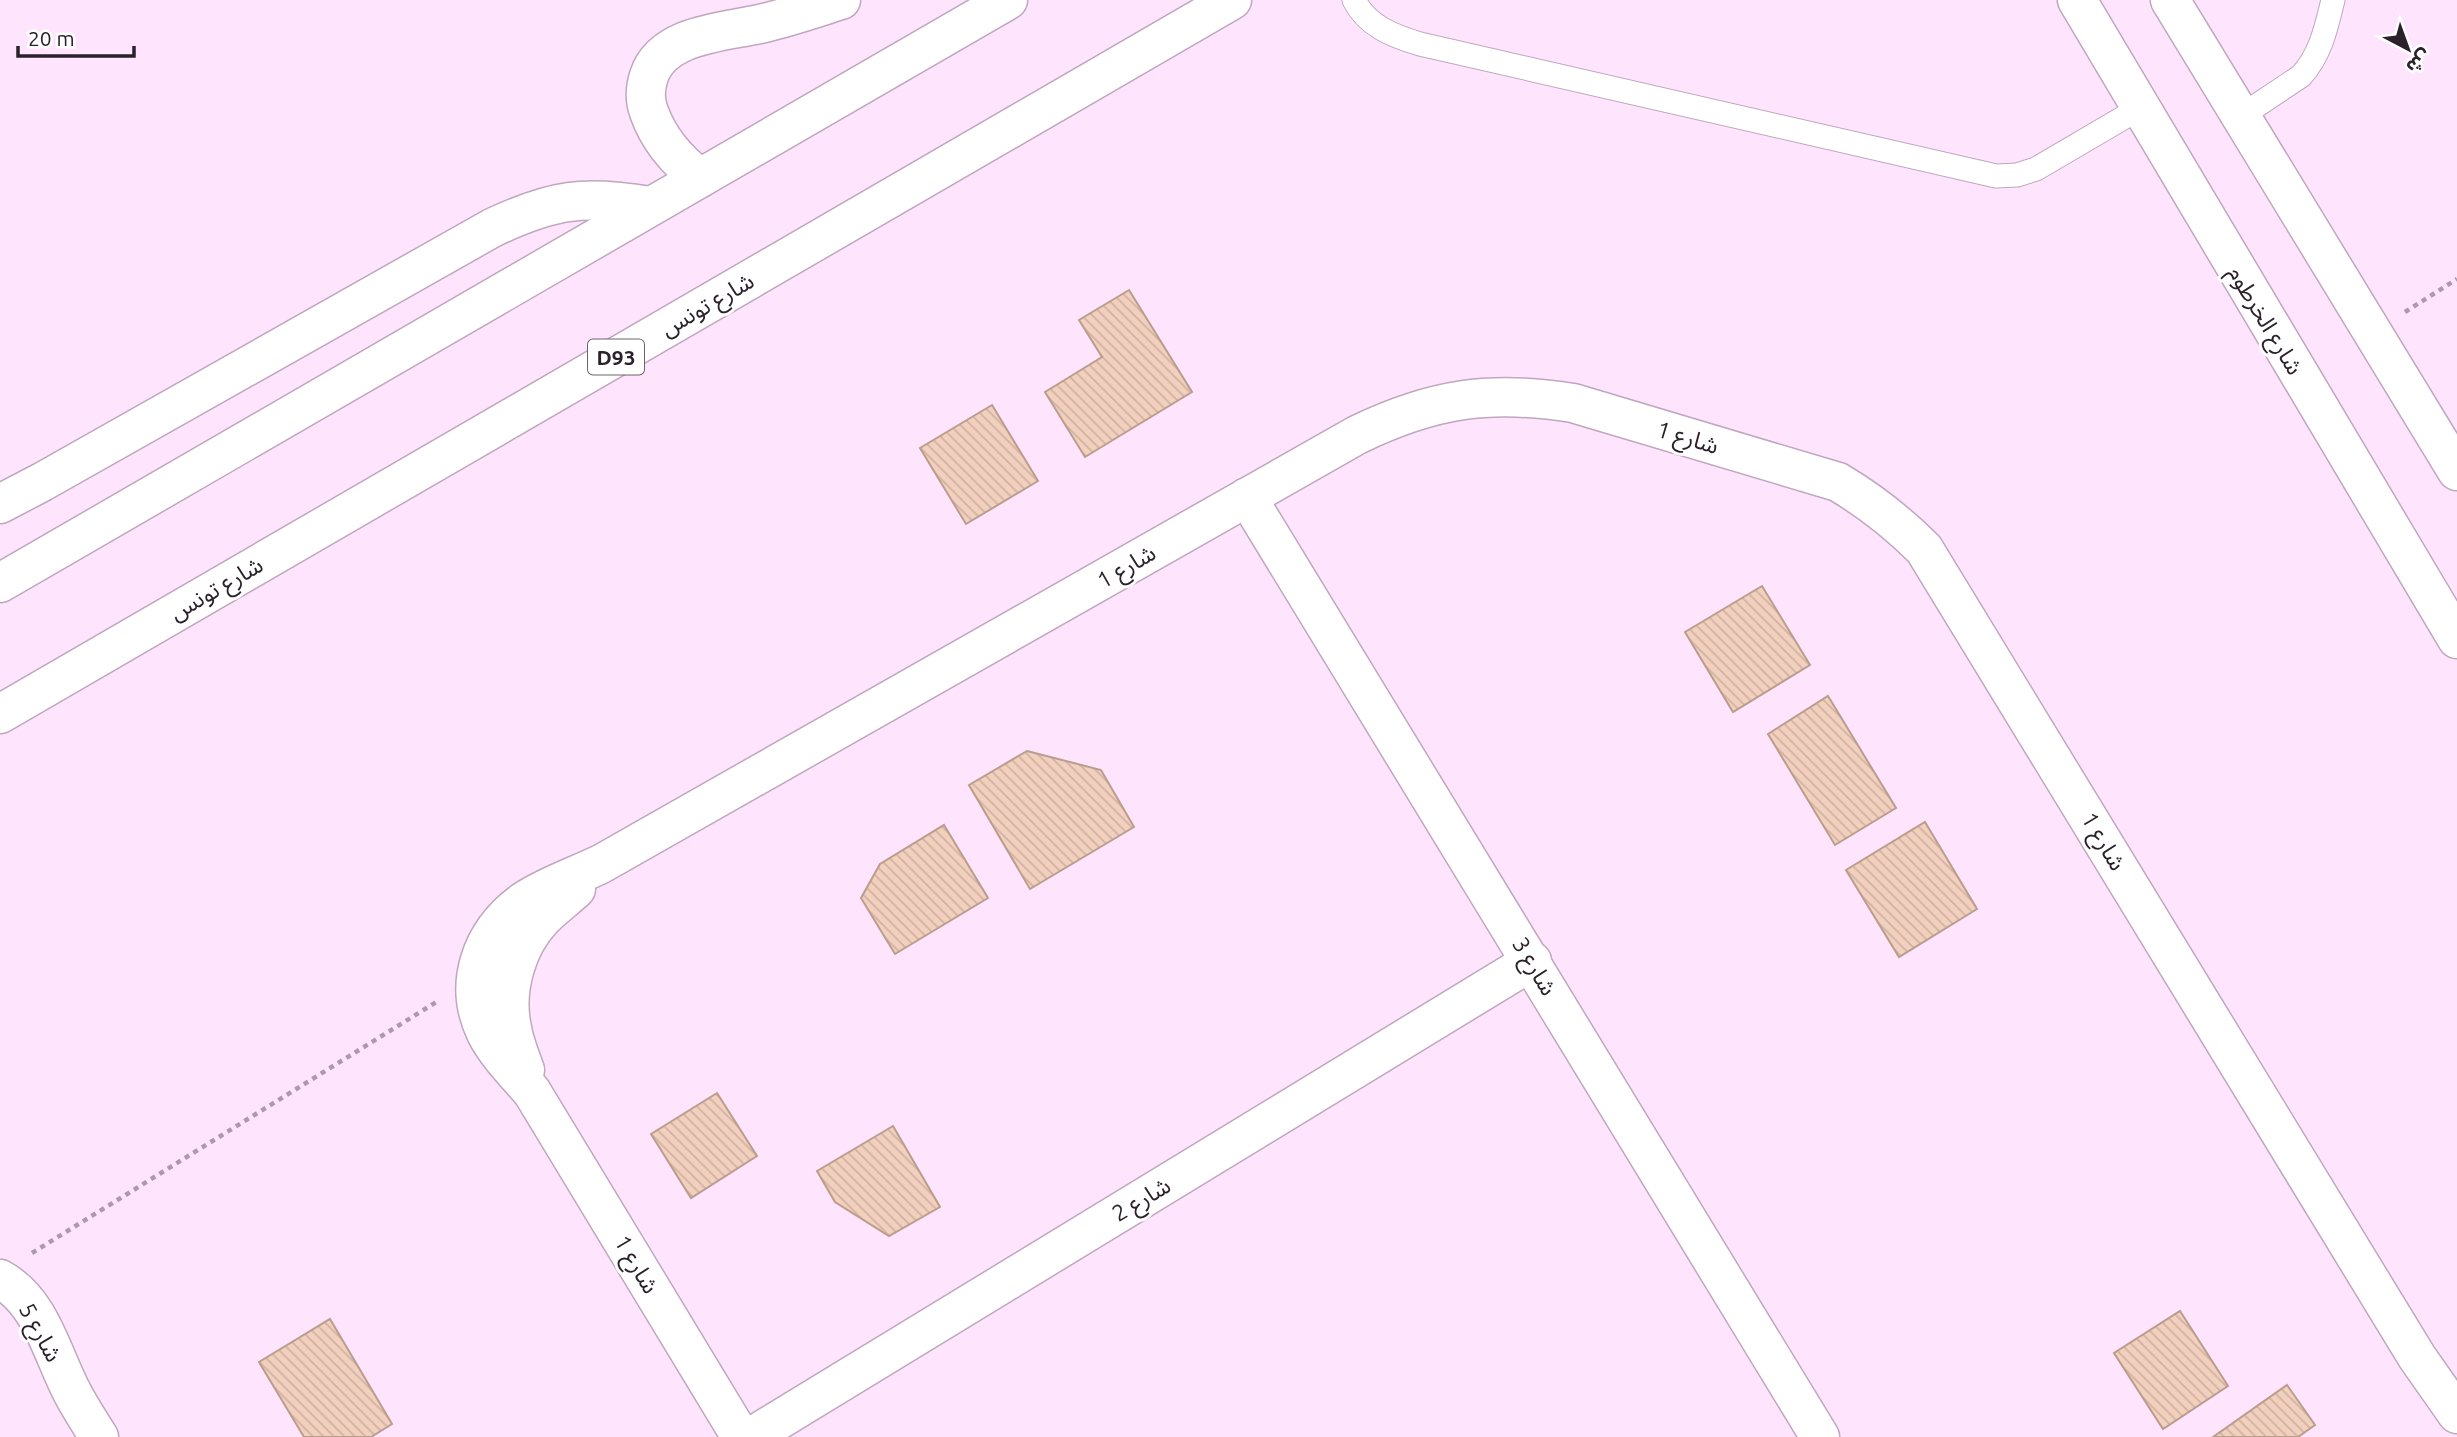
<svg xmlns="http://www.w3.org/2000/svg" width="2457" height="1437" font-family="Ubuntu,'Noto Sans Arabic',sans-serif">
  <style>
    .building { fill: url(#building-back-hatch); stroke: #ba9d8d; stroke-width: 2 }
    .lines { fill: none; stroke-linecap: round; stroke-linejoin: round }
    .service-casing { stroke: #bfa7be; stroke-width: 25 }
    .minor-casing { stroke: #bfa7be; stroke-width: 41 }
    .secondary-casing { stroke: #bfa7be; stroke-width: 41 }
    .primary-casing { stroke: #bfa7be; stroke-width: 41 }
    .path { stroke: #ac99ab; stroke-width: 4.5; stroke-dasharray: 5 5; stroke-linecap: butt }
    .service { stroke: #fff; stroke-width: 23 }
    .minor { stroke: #fff; stroke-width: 38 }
    .secondary { stroke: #fff; stroke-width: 38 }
    .primary { stroke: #fff; stroke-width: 38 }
    .labels { text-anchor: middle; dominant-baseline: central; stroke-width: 6; stroke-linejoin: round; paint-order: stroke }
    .shield { fill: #fff; stroke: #6a646a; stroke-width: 2 }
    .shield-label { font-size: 21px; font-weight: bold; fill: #2a212a }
    .street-label { font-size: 23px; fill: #2a212a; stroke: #fff }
  </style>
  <defs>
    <pattern id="building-back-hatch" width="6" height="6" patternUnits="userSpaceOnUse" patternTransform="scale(1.75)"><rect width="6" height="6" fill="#f2d0bd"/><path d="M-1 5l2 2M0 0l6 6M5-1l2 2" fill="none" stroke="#d0b2a3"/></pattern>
  </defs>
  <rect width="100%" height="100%" fill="#fee5fd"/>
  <path class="building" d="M1129,290L1192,392L1085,457L1045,392L1102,357L1079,320Z
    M992,405L1038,481L966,524L920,448Z
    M1762,586L1810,665L1733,712L1685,632Z
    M1828,696L1896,808L1835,845L1768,734Z
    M1027,751L1101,770L1134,827L1030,889L969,785Z
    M1925,822L1977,909L1899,957L1846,870Z
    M944,825L988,898L895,954L861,898L880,864Z
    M717,1093L757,1156L691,1198L651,1134Z
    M893,1126L940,1207L889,1236L835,1202L817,1171Z
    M2180,1311L2228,1386L2163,1429L2114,1353Z
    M330,1319L392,1424L371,1437H304L259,1362Z
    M2287,1385L2315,1425L2298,1437H2213Z"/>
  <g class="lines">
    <g class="service-casing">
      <path id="service" d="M1354,0C1367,26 1393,36 1420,44L1996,176L2017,175L2036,169L2140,108
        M2241,116L2301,76C2321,54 2326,28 2333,0"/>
    </g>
    <g class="minor-casing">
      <path id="minor" d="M700,178C676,160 659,140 649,112C644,99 645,88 649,76C663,33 727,32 764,23C790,17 816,8 841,0
        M1247,497L1820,1437
        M0,504L42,482L492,228C553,199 584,195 650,206
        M525,1070C520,1056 514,1042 512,1028C504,991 516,946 543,918C553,908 565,899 576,889
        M0,1279C42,1302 52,1355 73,1394C81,1409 90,1423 99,1437
        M741,1437L532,1092C516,1073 497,1055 486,1033C462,984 481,932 524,901C546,886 576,876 601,864L1357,435C1433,398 1490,390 1573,403L1838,482C1870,501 1897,522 1924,549L2417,1357L2457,1414
        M751,1437L1532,961"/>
    </g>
    <g class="secondary-casing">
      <path id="secondary" d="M2077,0L2457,639
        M2170,0L2457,471"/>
    </g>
    <g class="primary-casing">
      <path id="primary" d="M0,583L1008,0
        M0,714L1232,0"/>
    </g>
    <path class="path" d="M2405,312L2457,279
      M32,1253L438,1001"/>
    <use href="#service" class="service"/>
    <use href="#minor" class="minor"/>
    <use href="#secondary" class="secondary"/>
    <use href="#primary" class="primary"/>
  </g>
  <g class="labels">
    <rect class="shield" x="588" y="339.5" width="56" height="35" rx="5"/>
    <g class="shield-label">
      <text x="616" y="357">D93</text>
    </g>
    <g class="street-label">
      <text transform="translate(707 304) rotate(-30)">شارع تونس</text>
      <text transform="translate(2266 320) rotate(59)">شارع الخرطوم</text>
      <text transform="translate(1688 437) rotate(17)">شارع 1</text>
      <text transform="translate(1126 566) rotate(-30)">شارع 1</text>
      <text transform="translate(216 588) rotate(-30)">شارع تونس</text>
      <text transform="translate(2104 841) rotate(59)">شارع 1</text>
      <text transform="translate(1535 966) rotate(59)">شارع 3</text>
      <text transform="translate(1141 1199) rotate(-31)">شارع 2</text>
      <text transform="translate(637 1264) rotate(59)">شارع 1</text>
      <text transform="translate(41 1332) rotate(61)">شارع 5</text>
    </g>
  </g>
  <g transform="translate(2408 49) rotate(139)" stroke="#ffffff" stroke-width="5" paint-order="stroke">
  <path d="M0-5L12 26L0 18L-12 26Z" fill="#2a212a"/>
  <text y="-10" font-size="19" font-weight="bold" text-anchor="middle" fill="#2a212a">ش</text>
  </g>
  <path d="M18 46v10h116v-10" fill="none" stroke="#2a212a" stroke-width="3.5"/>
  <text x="28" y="46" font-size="21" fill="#2a212a" stroke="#ffffff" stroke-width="5" paint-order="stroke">20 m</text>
</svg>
